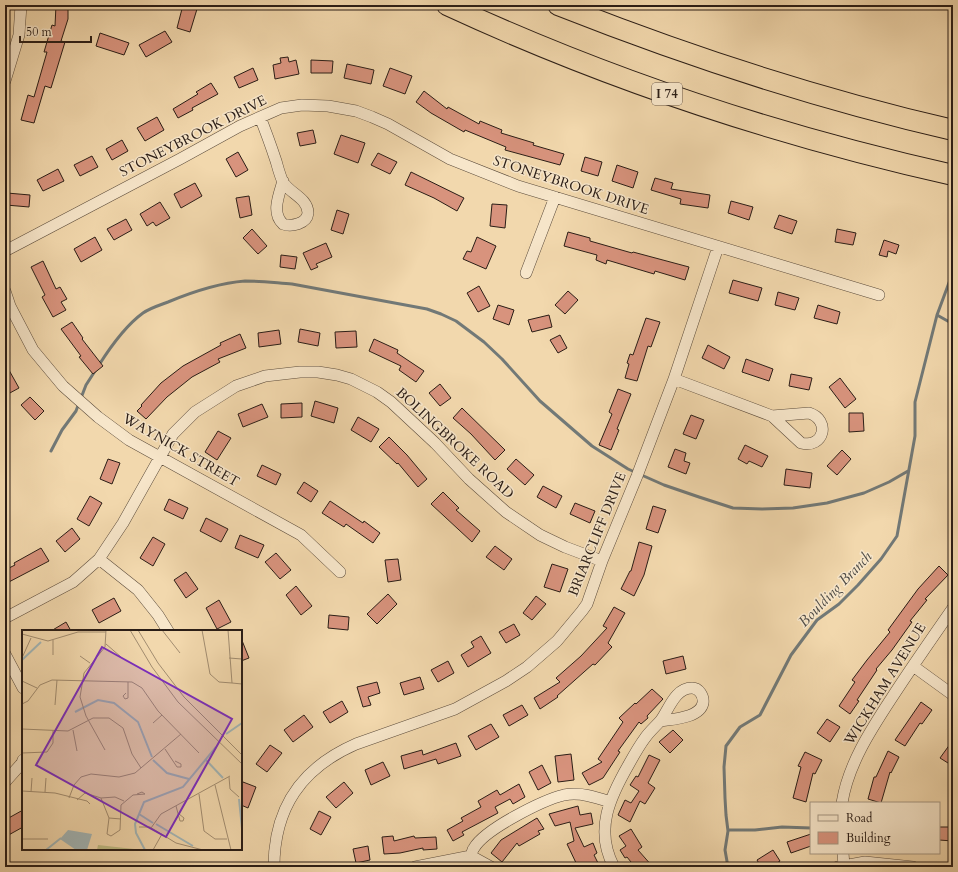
<svg xmlns="http://www.w3.org/2000/svg" width="958" height="872" font-family="Cardo,serif">
  <style>
    .lines { fill: none; stroke-linecap: round; stroke-linejoin: round }
    .stream { stroke: #727977; stroke-width: 3 }
    .building { fill: #d8937d; stroke: #2a1d16 }
    .street-casing { stroke: #5c4c3c; stroke-width: 12 }
    .highway-casing { stroke: #2a1d16; stroke-width: 22 }
    .street { stroke: #f7e6ca; stroke-width: 11 }
    .highway { stroke: #f2d8ad; stroke-width: 20 }
    .labels { text-anchor: middle; dominant-baseline: central; stroke-width: 3; stroke-linejoin: round; paint-order: stroke }
    .shield { fill: #f7e6ca; stroke: #68594c; stroke-width: 1 }
    .shield-label { font-size: 13px; font-weight: bold; fill: #2a1d16 }
    .street-label { font-size: 14px; fill: #2a1d16; stroke: #f7e6ca }
    .water-label { font-size: 15px; font-style: italic; fill: #4e4b46; stroke: #f7e6ca }
    .inset-river { fill: none; stroke: #a2b6b7; stroke-width: 2 }
    .inset-road { fill: none; stroke: #a28d71; stroke-width: 1 }
    .view { fill: #7b2cbf; fill-opacity: 0.15; stroke: #7b2cbf; stroke-width: 2 }
    .inset-edge { fill: none; stroke: #2a1d16; stroke-width: 2 }
  </style>
  <rect width="100%" height="100%" fill="#f2d8ad"/>
  <filter id="stains"><feTurbulence type="fractalNoise" baseFrequency=".005" numOctaves="4"/><feColorMatrix values="0 0 0 0 .2 0 0 0 0 .09 0 0 0 0 .02 0 0 0 .5 -.17"/></filter>
  <radialGradient id="worn" r=".72"><stop offset=".6" stop-color="#630" stop-opacity="0"/><stop offset="1" stop-color="#630" stop-opacity=".3"/></radialGradient>
  <g class="lines">
    <path class="stream" d="M937,315L953,324
      M99,365C111,346 125,326 143,313C150,308 160,305 168,302C192,292 219,283 245,281C260,281 277,283 292,284L427,309L441,314L456,321L484,342L502,359L540,401L592,446L628,469L664,485L699,497L733,508L762,509L793,508L827,503L864,493L889,482L908,471
      M81,398L86,385L95,371
      M51,451L62,430L76,411L79,403
      M728,830H755L782,827L811,828
      M728,867L725,850L728,831L726,815L725,798L724,767L726,746L740,727L760,715L791,655L817,620L839,604L858,585L881,559L897,536L915,436V402L937,315L950,280L953,239"/>
  </g>
  <path class="building" d="M56,5H68V19L61,41L65,42L51,88L45,86L34,123L21,120L28,95L34,97L47,52H44L52,25L55,26Z
    M183,5L197,9L190,32L177,28Z
    M165,31L172,42L146,57L139,45Z
    M100,33L129,43L124,55L96,46Z
    M288,57L289,62L296,60L299,74L275,79L273,65L281,63L280,58Z
    M311,60L333,61L332,73H311Z
    M347,64L374,70L371,84L344,78Z
    M253,68L258,80L239,88L234,77Z
    M390,68L412,76L405,94L383,86Z
    M211,83L218,94L192,108L193,110L178,118L173,109L198,94L196,92Z
    M424,91L447,109L448,107L479,124L480,121L502,130L501,133L534,143L533,145L564,154L560,165L505,150L506,147L465,130L464,132L431,113L416,102Z
    M157,117L164,130L145,141L137,128Z
    M313,130L316,143L300,146L297,133Z
    M341,135L365,143L358,163L334,154Z
    M122,140L128,151L112,160L106,149Z
    M238,152L248,170L236,177L226,159Z
    M378,153L397,162L390,174L371,165Z
    M92,156L98,167L80,176L74,165Z
    M585,157L602,162L598,176L581,171Z
    M617,165L638,172L633,188L612,181Z
    M58,169L64,181L43,191L37,180Z
    M411,172L464,198L457,211L434,198L405,185Z
    M655,178L673,183L671,189L710,195L708,208L680,204L681,199L651,190Z
    M195,183L202,196L181,208L174,194Z
    M7,193L30,195L29,207L6,205Z
    M249,196L252,215L240,218L236,198Z
    M731,201L753,207L749,220L728,213Z
    M160,202L170,218L156,226L153,222L147,226L140,214Z
    M492,204L507,205L505,228L490,226Z
    M337,210L349,214L343,234L331,230Z
    M779,215L797,221L792,234L774,228Z
    M126,219L132,230L114,240L107,229Z
    M252,229L267,246L258,254L243,238Z
    M837,229L856,233L853,245L835,242Z
    M568,232L590,238V241L632,253L633,252L689,267L685,280L655,271L654,274L607,260L606,264L596,260L597,255L564,246Z
    M95,237L102,250L81,262L74,249Z
    M477,237L496,246L486,269L463,259L467,251L471,252Z
    M884,240L899,245L896,254L888,251L887,257L879,255Z
    M326,243L332,257L316,264L318,267L311,270L303,253Z
    M281,255L297,257L295,269L280,267Z
    M43,261L56,289L60,287L67,299L61,302L66,310L53,317L42,297L45,295L31,267Z
    M733,280L762,288L758,301L729,293Z
    M479,286L490,306L478,312L467,293Z
    M568,291L578,300L565,314L555,305Z
    M778,292L799,298L795,310L775,305Z
    M498,305L514,310L509,325L493,319Z
    M818,305L840,312L837,324L814,318Z
    M549,315L552,327L532,332L528,320Z
    M646,318L660,322L651,347L648,346L637,381L625,378L629,364L627,363L630,354L633,355Z
    M72,322L83,338L82,339L103,366L93,374L79,357L81,356L61,329Z
    M300,329L320,333L318,346L298,342Z
    M279,330L281,344L259,347L258,333Z
    M356,331L357,347L336,348L335,332Z
    M240,334L246,348L218,359L220,362L192,377L167,397L146,419L137,411L142,406L141,405L161,383L183,366L221,345L220,343Z
    M560,335L567,348L558,353L550,340Z
    M374,339L398,350L397,353L424,371L416,382L399,370L401,366L369,351Z
    M708,345L730,357L724,369L702,358Z
    M746,359L773,369L769,381L742,372Z
    M5,363L19,388L8,394L5,389Z
    M791,374L812,378L809,390L789,386Z
    M840,378L856,399L845,408L829,387Z
    M440,384L451,398L440,406L429,393Z
    M618,389L631,394L617,429L619,430L611,450L599,445L612,414L609,412Z
    M30,397L44,411L35,420L21,405Z
    M315,401L338,408L334,423L311,416Z
    M302,403V417L281,418V404Z
    M262,404L268,417L243,427L238,414Z
    M462,408L505,450L495,460L471,434L453,418Z
    M849,413H863L864,431L849,432Z
    M691,415L704,420L696,439L683,434Z
    M358,417L379,429L371,442L351,430Z
    M218,431L231,438L217,460L205,452Z
    M389,437L407,455L427,479L418,487L398,463L397,464L379,447Z
    M745,445L768,456L762,467L749,461L747,464L738,459Z
    M675,449L686,453L684,461L690,463L686,474L668,467Z
    M842,450L851,459L837,475L827,466Z
    M108,459L120,463L112,484L100,479Z
    M516,459L534,475L525,485L507,469Z
    M262,465L281,474L276,485L257,476Z
    M786,469L812,473L810,488L784,485Z
    M304,482L318,491L311,502L297,493Z
    M543,486L562,496L556,508L537,497Z
    M443,492L459,508L456,510L480,531L472,542L431,504Z
    M90,496L102,503L89,526L77,519Z
    M169,499L188,508L183,519L164,510Z
    M330,501L363,523L364,521L380,533L373,543L346,524L344,527L322,513Z
    M575,503L595,511L590,523L570,514Z
    M653,506L666,510L658,533L646,529Z
    M206,518L228,529L221,542L200,531Z
    M72,528L80,539L65,552L56,541Z
    M240,535L264,545L258,558L235,548Z
    M153,537L165,544L153,566L140,558Z
    M639,542L652,546L644,575L634,596L621,589L630,571H631Z
    M495,546L512,559L504,570L486,557Z
    M41,548L49,561L5,584V570L15,565L14,563Z
    M276,553L291,570L280,579L265,562Z
    M398,559L401,580L388,582L385,560Z
    M552,564L568,569L560,592L544,587Z
    M939,566L948,575L925,599L927,600L910,621L912,622L892,650L876,669L877,670L857,700L859,701L850,714L839,706L855,682L852,680L867,660L890,632L888,630L918,589Z
    M186,572L198,589L186,598L174,580Z
    M296,586L312,606L301,615L286,595Z
    M388,594L397,604L377,624L367,614Z
    M536,596L546,604L532,620L523,613Z
    M114,598L121,611L99,623L92,610Z
    M219,600L231,622L217,629L206,608Z
    M614,607L625,613L608,643L612,647L595,665L593,664L557,696L558,697L540,709L534,698L560,682L556,678L581,656L607,628L603,626Z
    M329,615L349,617L348,630L328,628Z
    M66,622L71,631H51Z
    M514,624L520,635L506,643L499,632Z
    M481,636L491,653L468,667L461,655L474,647L471,642Z
    M241,638L249,658L241,661Z
    M683,656L686,669L666,674L663,661Z
    M448,661L454,673L438,682L431,670Z
    M420,677L424,689L404,695L400,683Z
    M377,682L380,693L368,697L371,705L363,707L357,687Z
    M652,689L663,699L647,716L648,718L641,724L639,722L618,751L620,752L603,778L589,785L582,773L602,762L598,759L623,722L619,718L635,703L636,704Z
    M342,701L348,712L330,723L323,712Z
    M921,702L932,710L922,724L920,723L905,746L895,740Z
    M522,705L528,715L509,726L503,715Z
    M304,715L313,727L293,742L284,730Z
    M827,719L840,727L830,742L817,733Z
    M491,724L499,737L476,750L468,736Z
    M673,730L683,740L670,753L659,742Z
    M953,740V756L948,763L940,758Z
    M456,743L461,756L438,764L436,759L404,769L401,756L422,750L423,755Z
    M270,745L282,753L267,772L256,764Z
    M888,751L899,757L891,773L890,772L881,803L868,799L874,777H876Z
    M805,752L822,760L815,774L813,773L806,802L793,798L801,767L798,766Z
    M571,754L574,780L558,782L555,756Z
    M649,755L660,760L648,783L655,788L645,804L640,801L630,822L618,815L625,800L631,803L639,791L630,785L636,776L638,777Z
    M383,762L390,776L371,785L365,770Z
    M542,765L551,783L538,790L529,772Z
    M243,782L256,787L248,808L241,805V787Z
    M344,782L353,793L336,808L326,797Z
    M519,784L525,797L513,804L510,799L495,807L498,813L462,832L464,835L453,841L447,830L463,821L461,818L481,807L478,801L497,790L500,795Z
    M578,806L580,815L591,813L593,824L575,828L584,847L593,843L597,853L594,855L600,867H578L567,844L574,841L570,822L555,826L549,814Z
    M23,810V827L5,837V820Z
    M319,811L331,817L321,835L310,829Z
    M537,818L544,829L538,831L540,834L519,846L517,843L502,862L491,853L501,840Z
    M939,827H953V841L939,840Z
    M631,829L642,847L638,850L653,867H635L627,857L625,858L620,850L626,846L619,836Z
    M811,834V846L791,853L787,842Z
    M393,836L394,841L414,836L415,838L436,837L437,849L423,850V848L400,853L384,854L382,837Z
    M368,846L370,860L356,863L353,849Z
    M773,850L780,861L771,867H761L757,860Z"/>
  <g class="lines">
    <g class="street-casing">
      <path id="street" d="M5,81L19,35L21,5
        M260,117C266,132 271,146 276,161C278,168 280,176 283,182C289,193 308,198 308,213C307,224 291,227 283,224C271,213 279,195 283,181
        M5,251L180,159L240,126L281,108L302,105L328,106L356,111L372,117L388,124L450,159L518,186L879,295
        M526,273L555,197
        M5,291L10,306L33,350L63,386L98,417L129,440L301,535L340,572
        M674,379L772,416L801,443C824,449 831,420 809,413L772,416
        M99,559L138,590L158,615L168,631
        M5,618L73,582L99,559L123,523L173,434L195,412L236,386L265,376L300,372H318L337,375L351,379L377,392L391,402L435,443L469,479L506,512L540,535L565,547L602,561
        M5,654L23,688
        M913,666L953,695
        M5,782L22,763L23,760
        M842,803C848,765 870,731 891,699C911,668 932,638 953,608
        M843,853L844,866
        M471,856C472,854 472,850 474,848C485,829 543,800 564,795C580,792 595,797 610,802
        M274,867C274,808 301,768 356,744L455,709L506,681L527,667L557,641L582,611L587,604L602,561L637,476L674,379L718,247
        M415,867L471,856L491,867
        M614,867C594,830 610,797 629,764C634,755 639,746 645,738C650,731 656,726 661,720C669,709 675,688 692,688C699,688 704,696 703,703C700,718 673,719 661,721
        M838,867L865,862L913,867"/>
    </g>
    <g class="highway-casing">
      <path id="highway" d="M447,5C609,80 779,136 953,175
        M558,5C687,56 818,99 953,130"/>
    </g>
    <use href="#street" class="street"/>
    <use href="#highway" class="highway"/>
  </g>
  <g class="labels">
    <rect class="shield" x="652" y="83" width="30" height="22" rx="3"/>
    <g class="shield-label">
      <text x="667" y="94">I 74</text>
    </g>
    <g class="street-label">
      <text transform="translate(193 136) rotate(-27)">STONEYBROOK DRIVE</text>
      <text transform="translate(571 185) rotate(18)">STONEYBROOK DRIVE</text>
      <text transform="translate(455 443) rotate(43)">BOLINGBROKE ROAD</text>
      <text transform="translate(181 450) rotate(30)">WAYNICK STREET</text>
      <text transform="translate(597 534) rotate(-68)">BRIARCLIFF DRIVE</text>
      <text transform="translate(885 684) rotate(-58)">WICKHAM AVENUE</text>
    </g>
    <g class="water-label">
      <text transform="translate(835 589) rotate(-46)">Boulding Branch</text>
    </g>
  </g>
  <g transform="translate(22 630)">
    <rect width="220" height="220" fill="#f2d8ad"/>
    <path d="M76,215L112,219V220H75Z" fill="#c0bd85"/>
    <path d="M46,200L70,204L65,220H54L38,209Z" fill="#a2b6b7"/>
    <path class="inset-river" d="M0,30L19,12M53,82L76,70L92,73L116,92L130,127M204,104L220,93M131,130L145,143L167,149M184,130L201,148M217,169L220,199M117,184L131,193M134,194L171,216M24,220L39,208M123,220L114,203L113,194L122,172L161,157L194,117"/>
    <path class="inset-road" d="M108,0L130,37L156,72L220,134M116,0L136,33L162,67L220,125M140,0L158,23M180,0L188,44L197,52L210,53M206,0L210,53L220,54M0,4L26,11L56,2H84M31,10V25M84,14L99,27M58,26L68,33M0,28L9,8M207,28L220,29M0,51L15,58M104,63L101,66L103,69L106,68V52M0,74L6,71L18,55L30,50L110,52L120,58L136,81L177,123M33,75L35,50M131,93L140,85M0,99L46,101L71,88H87L101,98L110,124L119,138M51,100L55,121M143,119L155,137H159V134L153,131M83,120L64,86L58,67L62,43L83,17L84,0M0,123L25,122L31,113V101M207,147L208,159L217,167M193,155L209,220M0,161L33,163L65,171L68,174M9,162L10,148M23,162L24,148M177,164L182,201L193,209H205M47,168L52,155L59,147L69,144L97,147L113,143L159,104M79,168L93,167L102,171M55,170L63,163L79,168L87,188L85,204L89,206L98,200L99,175L111,165L123,164L120,162L115,164M154,176L158,191H161L162,188L157,184M87,188L99,189M117,197H128L154,213L181,220M129,198L139,184L208,146M0,209H26M131,220L140,204"/>
    <path class="view" d="M80,17L210,89L144,207L14,135Z"/>
    <rect width="220" height="220" class="inset-edge"/>
  </g>
  <rect width="958" height="872" fill="none" stroke="#f2d8ad" stroke-width="20"/>
  <rect x="6" y="6" width="946" height="860" fill="none" stroke="#2a1d16" stroke-width="2"/>
  <rect x="10" y="10" width="938" height="852" fill="none" stroke="#2a1d16"/>
  <rect x="810" y="802" width="130" height="52" fill="#f7e6ca" stroke="#a59682"/>
  <rect x="818" y="815" width="20" height="6" fill="#f7e6ca" stroke="#a59682"/>
  <text x="846" y="822" font-size="12" fill="#2a1d16">Road</text>
  <rect x="818" y="832" width="20" height="12" fill="#d8937d" stroke="#a59682"/>
  <text x="846" y="842" font-size="12" fill="#2a1d16">Building</text>
  <path d="M20 36v6h71v-6" fill="none" stroke="#2a1d16" stroke-width="2"/>
  <text x="26" y="36" font-size="12" fill="#2a1d16" stroke="#f7e6ca" stroke-width="3" paint-order="stroke">50 m</text>
  <rect width="100%" height="100%" filter="url(#stains)"/>
  <rect width="100%" height="100%" fill="url(#worn)"/>
</svg>
